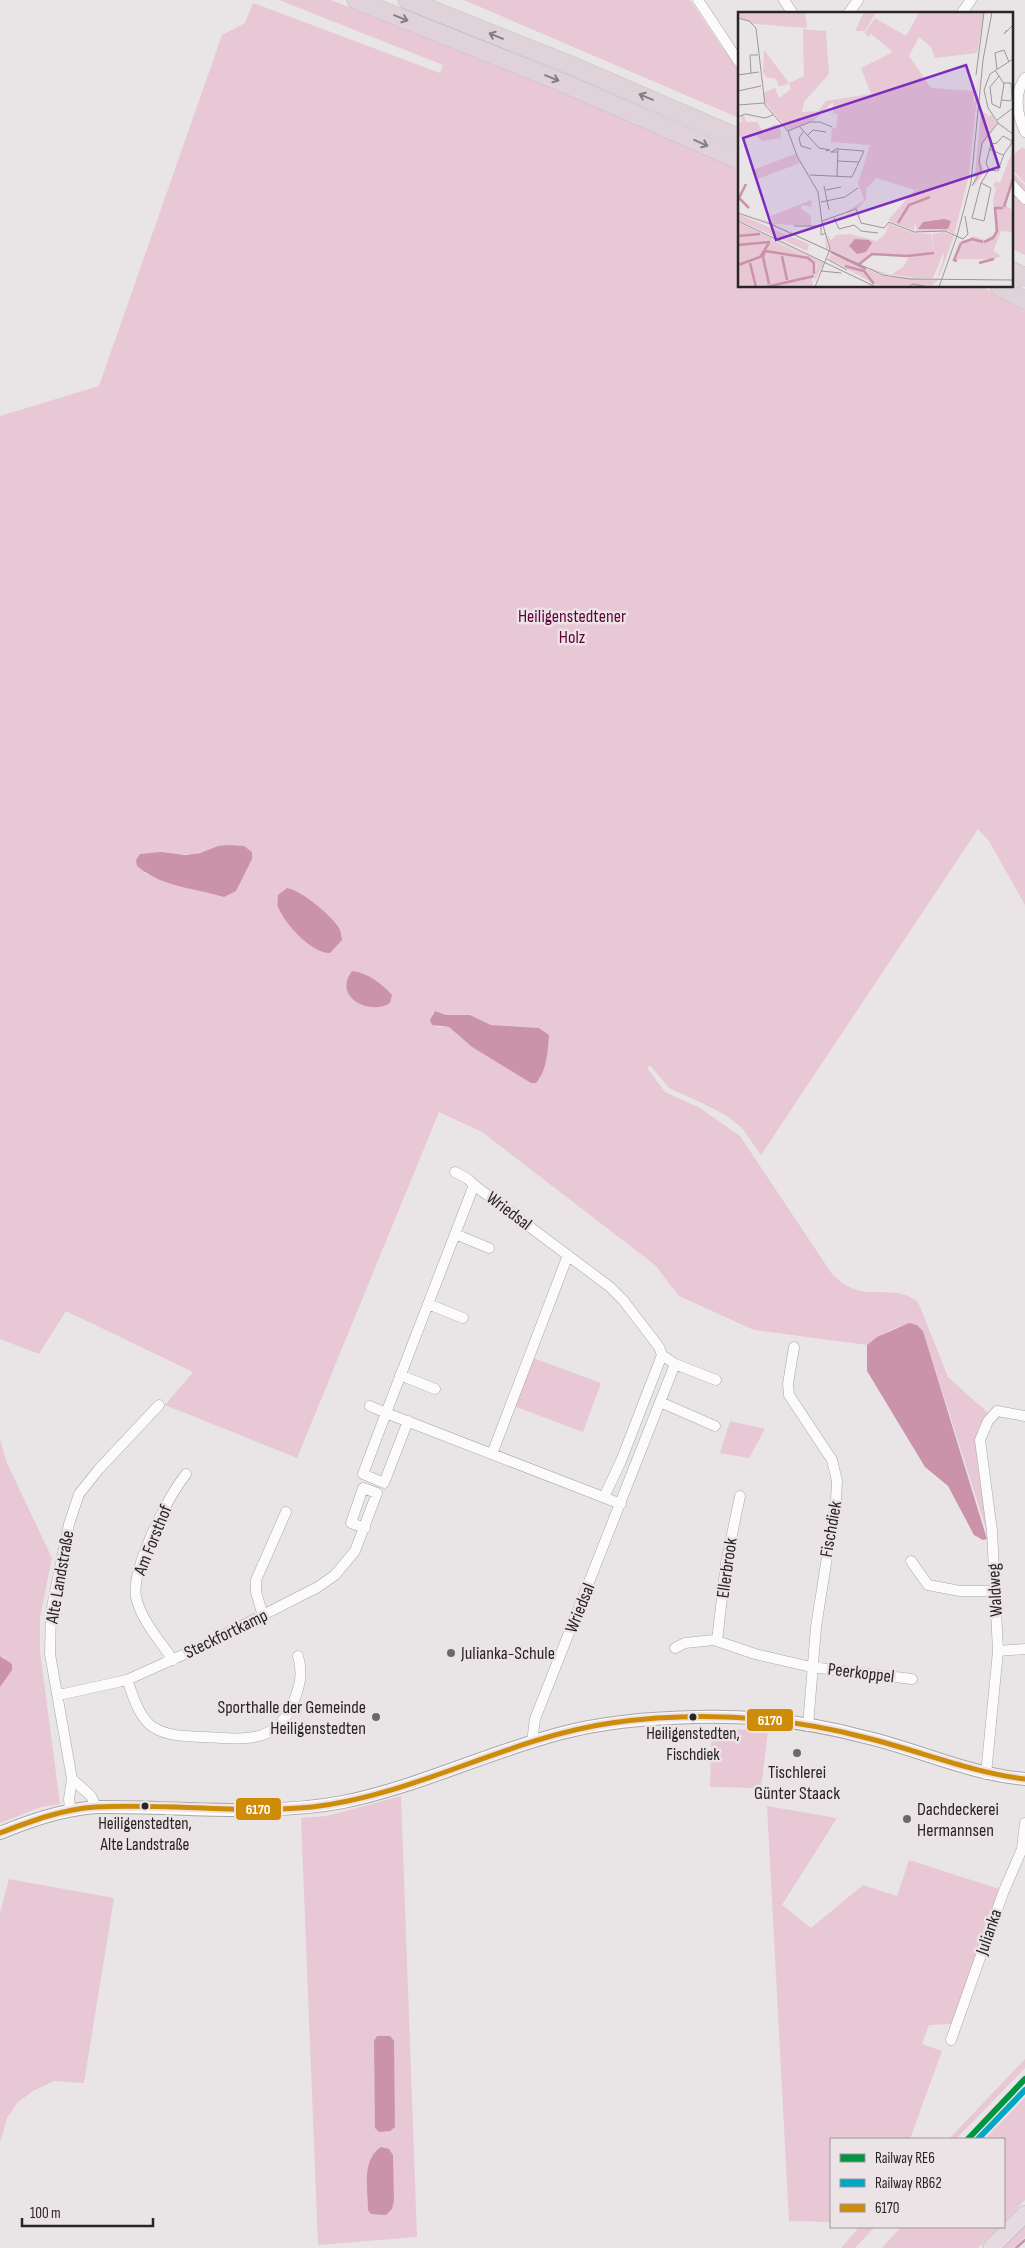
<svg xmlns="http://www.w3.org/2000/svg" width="1025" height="2248" font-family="'Sofia Sans Condensed',sans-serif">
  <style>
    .green { fill: #e7c8d4; fill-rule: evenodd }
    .water { fill: #ca93a9 }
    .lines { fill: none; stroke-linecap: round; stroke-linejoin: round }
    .stream { stroke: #ca93a9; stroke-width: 2.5 }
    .minor-casing { stroke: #a9a6a7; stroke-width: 11 }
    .tertiary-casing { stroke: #a9a6a7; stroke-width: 14 }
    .trunk-casing { stroke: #c4c2c3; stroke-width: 18 }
    .motorway-casing { stroke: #c4c2c3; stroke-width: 19 }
    .minor { stroke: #fcfbfb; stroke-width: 10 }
    .tertiary { stroke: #fcfbfb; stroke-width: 12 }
    .trunk { stroke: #e6dae0; stroke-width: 16 }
    .motorway { stroke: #e0d2d9; stroke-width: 18 }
    .bus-1-casing { stroke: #ebe3e6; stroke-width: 9 }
    .bus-1 { stroke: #ce8c08; stroke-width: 5 }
    .rail-1-casing { stroke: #ebe3e6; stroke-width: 10 }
    .rail-2-casing { stroke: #ebe3e6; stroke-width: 10 }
    .rail-1 { stroke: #009641; stroke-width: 6 }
    .rail-2 { stroke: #02a8c3; stroke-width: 6 }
    .oneway { stroke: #847c80 }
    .poi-dot { fill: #6c686a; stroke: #ebe3e6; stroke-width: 2 }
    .bus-dot { fill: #282526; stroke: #ebe3e6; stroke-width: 2 }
    .labels { text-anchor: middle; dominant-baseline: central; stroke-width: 5; stroke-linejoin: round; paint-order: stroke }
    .bus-label { font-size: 17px; fill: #282526; stroke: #ebe3e6 }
    .park-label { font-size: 18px; fill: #630039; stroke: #ebe3e6 }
    .street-label { font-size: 18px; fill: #282526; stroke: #ebe3e6 }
    .poi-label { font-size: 18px; fill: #282526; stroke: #ebe3e6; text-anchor: start }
    .inset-river { fill: none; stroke: #ca93a9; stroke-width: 2.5 }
    .inset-road { fill: none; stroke: #9c989a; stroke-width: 1 }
    .view { fill: #7b2cbf; fill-opacity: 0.15; stroke: #7b2cbf; stroke-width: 2.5 }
    .inset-edge { fill: none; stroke: #282526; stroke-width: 2.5 }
    .line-badge { stroke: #ebe3e6; stroke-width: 2 }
    .badge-label { font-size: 14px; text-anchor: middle; font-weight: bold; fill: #fff }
  </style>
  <rect width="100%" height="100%" fill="#e9e5e7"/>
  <path class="green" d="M279,0H331L615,113L739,170V286H981L1025,310V905L989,841L978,829L761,1155L742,1128L727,1116L702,1103L669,1088L650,1065L647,1068L665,1092L700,1108L740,1136L832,1274C863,1307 890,1280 918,1302L948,1377L988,1413L979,1427L976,1441L988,1535L923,1331L917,1325C901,1322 880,1335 867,1345L754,1330L679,1296L655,1265L482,1132L439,1112L297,1458L165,1405L193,1372L66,1311L39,1354L0,1339V416L99,386L222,35L245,23L253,3L440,73L443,65ZM218,846L224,897L156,878L144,873L161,852C184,855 197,856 218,846ZM435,1011L446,1015H470L491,1025L539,1028L549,1035L546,1060L540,1079L531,1083L472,1047L449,1027H437L432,1014Z
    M464,0H690L723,49L733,44L739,50V118Z
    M1022,147L1025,149V183L1011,168V157Z
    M1011,171L1025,185V255L1011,248Z
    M533,1358L601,1383L583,1432L514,1406Z
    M730,1421L765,1429L749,1458L720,1453Z
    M0,1439L6,1461L52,1558L40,1617V1651L60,1804L41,1807L0,1823V1687L12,1670L4,1657L0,1656Z
    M712,1728L768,1731L761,1788L710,1787Z
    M401,1796L417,2237L318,2245L301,1818L327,1816Z
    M767,1806L837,1818L782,1905L811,1928L863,1885L897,1896L909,1860L999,1889L952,2024L929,2025L922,2044L942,2051L910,2139H831V2222L789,2221Z
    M9,1879L114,1898L84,2083L54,2081L33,2091L18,2102L7,2118L0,2143V1913Z
    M1025,2059V2068L956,2139H949Z
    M1025,2096V2200L1004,2222V2139H984Z
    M1025,2225V2237L1013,2248H1001Z
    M859,2227H875L855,2248H841Z
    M901,2227H999L978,2248H882Z"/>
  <path class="water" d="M229,845L244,846L252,852V859L236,891L224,897C194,888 162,887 137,866L136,860L140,854L161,852L186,855L200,853L218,846Z
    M287,888C301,890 332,916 339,928C341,932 341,935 342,940L330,953C311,953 285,924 278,907C277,904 278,899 278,895Z
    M352,971C368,973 381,983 392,995L390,1003C371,1016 332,998 352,971Z
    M435,1011L446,1015H470L491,1025L539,1028L549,1035C548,1050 547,1071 536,1083H531L472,1047L449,1027L432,1025L430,1020Z
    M909,1323L917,1325L923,1331L987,1539L983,1540L974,1535L948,1486L925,1467L867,1371V1345L877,1337Z
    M0,1656L12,1664V1670L0,1687Z
    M377,2036H390L394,2041L395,2127L390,2131L379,2132L375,2128L374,2041Z
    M381,2147L389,2149L393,2155L394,2201L392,2209L386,2215L371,2214L368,2210C368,2189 361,2160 381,2147Z"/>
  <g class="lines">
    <path class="stream" d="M1016,2248L1025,2240"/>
    <g class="minor-casing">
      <path id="minor" d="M698,0L739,62
        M784,0L793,14
        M848,14L858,0
        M961,14L971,0
        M1025,78C1013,95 1017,114 1025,132
        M1011,184L1025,199
        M455,1172L468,1179L474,1185
        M455,1234L489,1248
        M428,1304L463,1318
        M794,1347L788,1384L789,1395L832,1460L837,1481L836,1500L816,1627L808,1726
        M675,1364L716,1380
        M400,1375L435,1389
        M660,1402L715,1426
        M370,1406L386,1413L363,1474L384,1483L408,1421
        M492,1454L568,1255
        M604,1497L621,1461L662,1355
        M911,1561L928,1585L960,1591H994
        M263,1616L256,1592V1580L286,1512
        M717,1641L726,1563L740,1496
        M675,1648L685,1643L714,1640L755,1654L811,1667L912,1679
        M998,1651L1025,1649
        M173,1660C160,1641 141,1620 136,1597C131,1568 168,1497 186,1474
        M127,1680C133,1695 137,1712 149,1724C164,1737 186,1736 204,1737C245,1739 276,1745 294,1701C300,1685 303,1673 298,1656
        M59,1695L127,1680L198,1648L318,1587L335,1575L355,1551L377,1493L363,1488L351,1523L365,1528
        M532,1742L535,1719L675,1364L662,1355L659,1347L623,1300L610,1287L474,1185L386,1413L621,1504
        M986,1774L998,1651L992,1531L980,1440L988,1421L997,1411L1025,1416
        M72,1779L91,1796L96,1807
        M70,1809L69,1799L72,1779L50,1654L51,1612L69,1524L79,1494L99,1469L159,1405
        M951,2040L1003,1893L1022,1849L1025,1823"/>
    </g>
    <g class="tertiary-casing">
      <path id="tertiary" d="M0,1833C32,1820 61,1810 96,1807C175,1806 265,1817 343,1802C418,1787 488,1752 562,1733C604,1722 650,1718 694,1717C752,1715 813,1723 869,1738C922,1751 970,1774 1025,1779"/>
    </g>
    <g class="trunk-casing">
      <path id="trunk" d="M991,2248L1025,2214"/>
    </g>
    <g class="motorway-casing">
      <path id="motorway" d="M356,0L561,82L739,160
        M407,0L568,64L739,138
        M1011,270L1025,277
        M999,286L1025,300"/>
    </g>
    <use href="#minor" class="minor"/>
    <use href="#tertiary" class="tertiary"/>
    <use href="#trunk" class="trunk"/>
    <use href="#motorway" class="motorway"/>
    <g class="bus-1-casing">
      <path id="bus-1" d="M0,1833C31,1821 63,1809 96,1807C168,1803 240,1814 312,1807C416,1795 508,1738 611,1723C697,1711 784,1716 867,1738C920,1751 970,1772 1025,1779"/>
    </g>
    <use href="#bus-1" class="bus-1"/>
    <g class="rail-1-casing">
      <path id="rail-1" d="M968,2139L1025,2079"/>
    </g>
    <g class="rail-2-casing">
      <path id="rail-2" d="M978,2139L1025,2090"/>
    </g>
    <use href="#rail-1" class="rail-1"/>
    <use href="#rail-2" class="rail-2"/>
  </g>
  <defs><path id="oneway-shaft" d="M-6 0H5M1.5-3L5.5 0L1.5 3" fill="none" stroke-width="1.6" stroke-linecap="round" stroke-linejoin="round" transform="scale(1.25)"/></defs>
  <g class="oneway">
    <use href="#oneway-shaft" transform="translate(401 18) rotate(22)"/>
    <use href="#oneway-shaft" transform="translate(496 36) rotate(-158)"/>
    <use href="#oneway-shaft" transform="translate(552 78) rotate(22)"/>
    <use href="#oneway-shaft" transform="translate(646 97) rotate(-157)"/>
    <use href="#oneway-shaft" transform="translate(701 143) rotate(24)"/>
  </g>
  <g class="poi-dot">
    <circle cx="451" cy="1653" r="5"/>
    <circle cx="376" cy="1717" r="5"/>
    <circle cx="797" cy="1753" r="5"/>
    <circle cx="907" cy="1819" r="5"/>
  </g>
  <g class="bus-dot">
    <circle cx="693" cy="1717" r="4.5"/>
    <circle cx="145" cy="1806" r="4.5"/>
  </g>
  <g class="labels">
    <g class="bus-label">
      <text x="693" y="1734">Heiligenstedten,<tspan x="693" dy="21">Fischdiek</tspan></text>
      <text x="145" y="1824">Heiligenstedten,<tspan x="145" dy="21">Alte Landstraße</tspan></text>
    </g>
    <g class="park-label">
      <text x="572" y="616">Heiligenstedtener<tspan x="572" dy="21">Holz</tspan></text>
    </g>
    <g class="street-label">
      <text transform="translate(509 1211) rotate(37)">Wriedsal</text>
      <text transform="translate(831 1529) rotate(-80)">Fischdiek</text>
      <text transform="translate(153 1540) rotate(-68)">Am Forsthof</text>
      <text transform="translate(727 1568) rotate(-82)">Ellerbrook</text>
      <text transform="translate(60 1577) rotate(-80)">Alte Landstraße</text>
      <text transform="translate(995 1590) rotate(-93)">Waldweg</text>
      <text transform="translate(580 1608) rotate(-68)">Wriedsal</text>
      <text transform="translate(226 1634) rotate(-26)">Steckfortkamp</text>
      <text transform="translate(861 1673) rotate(7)">Peerkoppel</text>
      <text transform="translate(989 1932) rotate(-71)">Julianka</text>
    </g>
    <g class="poi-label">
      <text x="461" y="1653">Julianka-Schule</text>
      <text x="366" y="1707" text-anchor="end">Sporthalle der Gemeinde<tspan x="366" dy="21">Heiligenstedten</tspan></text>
      <text x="797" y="1772" text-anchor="middle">Tischlerei<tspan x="797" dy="21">Günter Staack</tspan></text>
      <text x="917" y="1809">Dachdeckerei<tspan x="917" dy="21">Hermannsen</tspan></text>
    </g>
  </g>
  <g transform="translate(738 12)">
    <rect width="275" height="275" fill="#e9e5e7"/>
    <path d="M0,0H67L69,16L16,12L0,5ZM126,0H138L127,19H117ZM246,0L239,41L197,46L193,35L181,25L171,44L193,76L236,79L235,100L241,64L231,163L216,223L211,219L179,220L177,210L176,219L150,208L177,178L138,166L128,177V187L120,197L107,201L126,188L120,171L132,133L93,130L94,115L98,117L100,103L95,101V90L75,109L51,118L27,91L25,81L37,76L41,86L53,77L51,71L41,75L38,67L28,65L25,60L26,38L51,71L66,64L65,17L88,19L91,62L66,90L64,100L80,99L88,89L133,82L123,56L155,40L133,22L130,25L127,21L137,6L168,24L181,1ZM211,208L210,217H180L185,210ZM243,98L251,104L254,103L259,111L245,132L242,147L246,160L236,174ZM6,103L8,110H19L24,118L38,112L42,115L43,126L24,129L18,123L0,125V111L4,110L3,104ZM275,137V171L267,192L275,199V220L263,219L255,239L263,244L256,247H217L221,236L235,224L247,228L256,222L258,215L255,188L258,176L255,174L258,169L262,171ZM57,142L62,151L19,167L15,158ZM73,188L74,195L64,193L63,196L73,204V214L36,212L88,237L87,223L91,239L17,205L35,211L33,204ZM0,202L71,232L69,239L0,208ZM0,210L86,251L76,270L79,252L73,247L34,227L26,238L34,228L72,247L77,252L74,269L76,275H0ZM151,211L174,221L193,222L196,242L194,222L206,220L216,224L201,265L200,263L204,252L206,243L205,242L195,266H180L141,261L92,240L89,222L93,228L98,223L112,222L139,229L147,222ZM134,241L152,242L171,245L165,255L153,263L120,252ZM92,242L145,264L200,268L193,274L142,275L91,247Z" fill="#e7c8d4" fill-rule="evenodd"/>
    <path d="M206,207L213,209L210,217H180L185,210ZM117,227L131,228L134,231L128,240L119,242L111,234Z" fill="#ca93a9"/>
    <path class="inset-river" d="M8,172L1,186L11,196M266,195L275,167M160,211L171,193L192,185M0,224L22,222M246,230L255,226L259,219L257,196H265M223,231L234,227L245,230M0,233L32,230M93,240L128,257M44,244L49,268M70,246L76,251V262M219,249L216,248L223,231M12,251L18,275M241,251L256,247M0,253L22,245L31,231M120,253L134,242L169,244L196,241M107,254L126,259L136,272M31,272L25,245L27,239L71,246M28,275L76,264"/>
    <path class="inset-road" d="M0,6L11,9L18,16L27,93L50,119L59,144L80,180L84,210L92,237L77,275M269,18L266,22L275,13M275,47L252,62L246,78L250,96L261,112L275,122M259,57L257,41L266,38L271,50M257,58L266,72L262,96M13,61L12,43H20M0,63L21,60M238,63L246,0M261,64L252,75L254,92L262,96M0,79L23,74M264,88L272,89L274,86L273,71H265M0,93L26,91M0,105L7,102L27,106L35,103M259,108L275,96M61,114L81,136L92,138L88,139M50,119L72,110H82L94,115M65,120L61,126L63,134L73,137M69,124L75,118L88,120M274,129L265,124L259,131L253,132L248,151L251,158L260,159L266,142L271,135L272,134L275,127M251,137L265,143M100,140H93L100,136M99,149L121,150M72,163L114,165L126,139L100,137L99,164M243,171L234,206L246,209L253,176L243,171L251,158M86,174L91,198M234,174L243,158L241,150L244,131L260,111M88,178L103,175M83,190L107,185L120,176M0,201L32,212L145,263L172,267L275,268M96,206L101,217L116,213L123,219L140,221M0,209L138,275M84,209L118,197L123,211L146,216L151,210L176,220L207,219L225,227L230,222L227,204M56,214H83V223L88,221M89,247L109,258M83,259L103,261M170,275L175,272L190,275M201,275L219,224L233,170L245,48L254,0"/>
    <path class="view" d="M228,53L261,155L38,228L5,126Z"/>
    <rect width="275" height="275" class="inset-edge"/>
  </g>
  <g class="line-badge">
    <rect x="746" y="1708" width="48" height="24" rx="5" fill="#ce8c08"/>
    <rect x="235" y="1797" width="47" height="24" rx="5" fill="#ce8c08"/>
  </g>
  <g class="badge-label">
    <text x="770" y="1725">6170</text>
    <text x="258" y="1814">6170</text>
  </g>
  <rect x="830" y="2138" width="175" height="90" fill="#ebe3e6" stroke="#9d9799"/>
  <rect x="840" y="2154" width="25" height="8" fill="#009641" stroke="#9d9799"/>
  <text x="875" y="2163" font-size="15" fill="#282526">Railway RE6</text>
  <rect x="840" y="2179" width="25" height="8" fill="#02a8c3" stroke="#9d9799"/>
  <text x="875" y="2188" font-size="15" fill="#282526">Railway RB62</text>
  <rect x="840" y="2204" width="25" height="8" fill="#ce8c08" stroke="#9d9799"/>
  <text x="875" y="2213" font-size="15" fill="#282526">6170</text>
  <path d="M22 2218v8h131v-8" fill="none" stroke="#282526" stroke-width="2.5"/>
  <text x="30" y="2218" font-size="15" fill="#282526" stroke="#ebe3e6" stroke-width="4" paint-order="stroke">100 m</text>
</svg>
